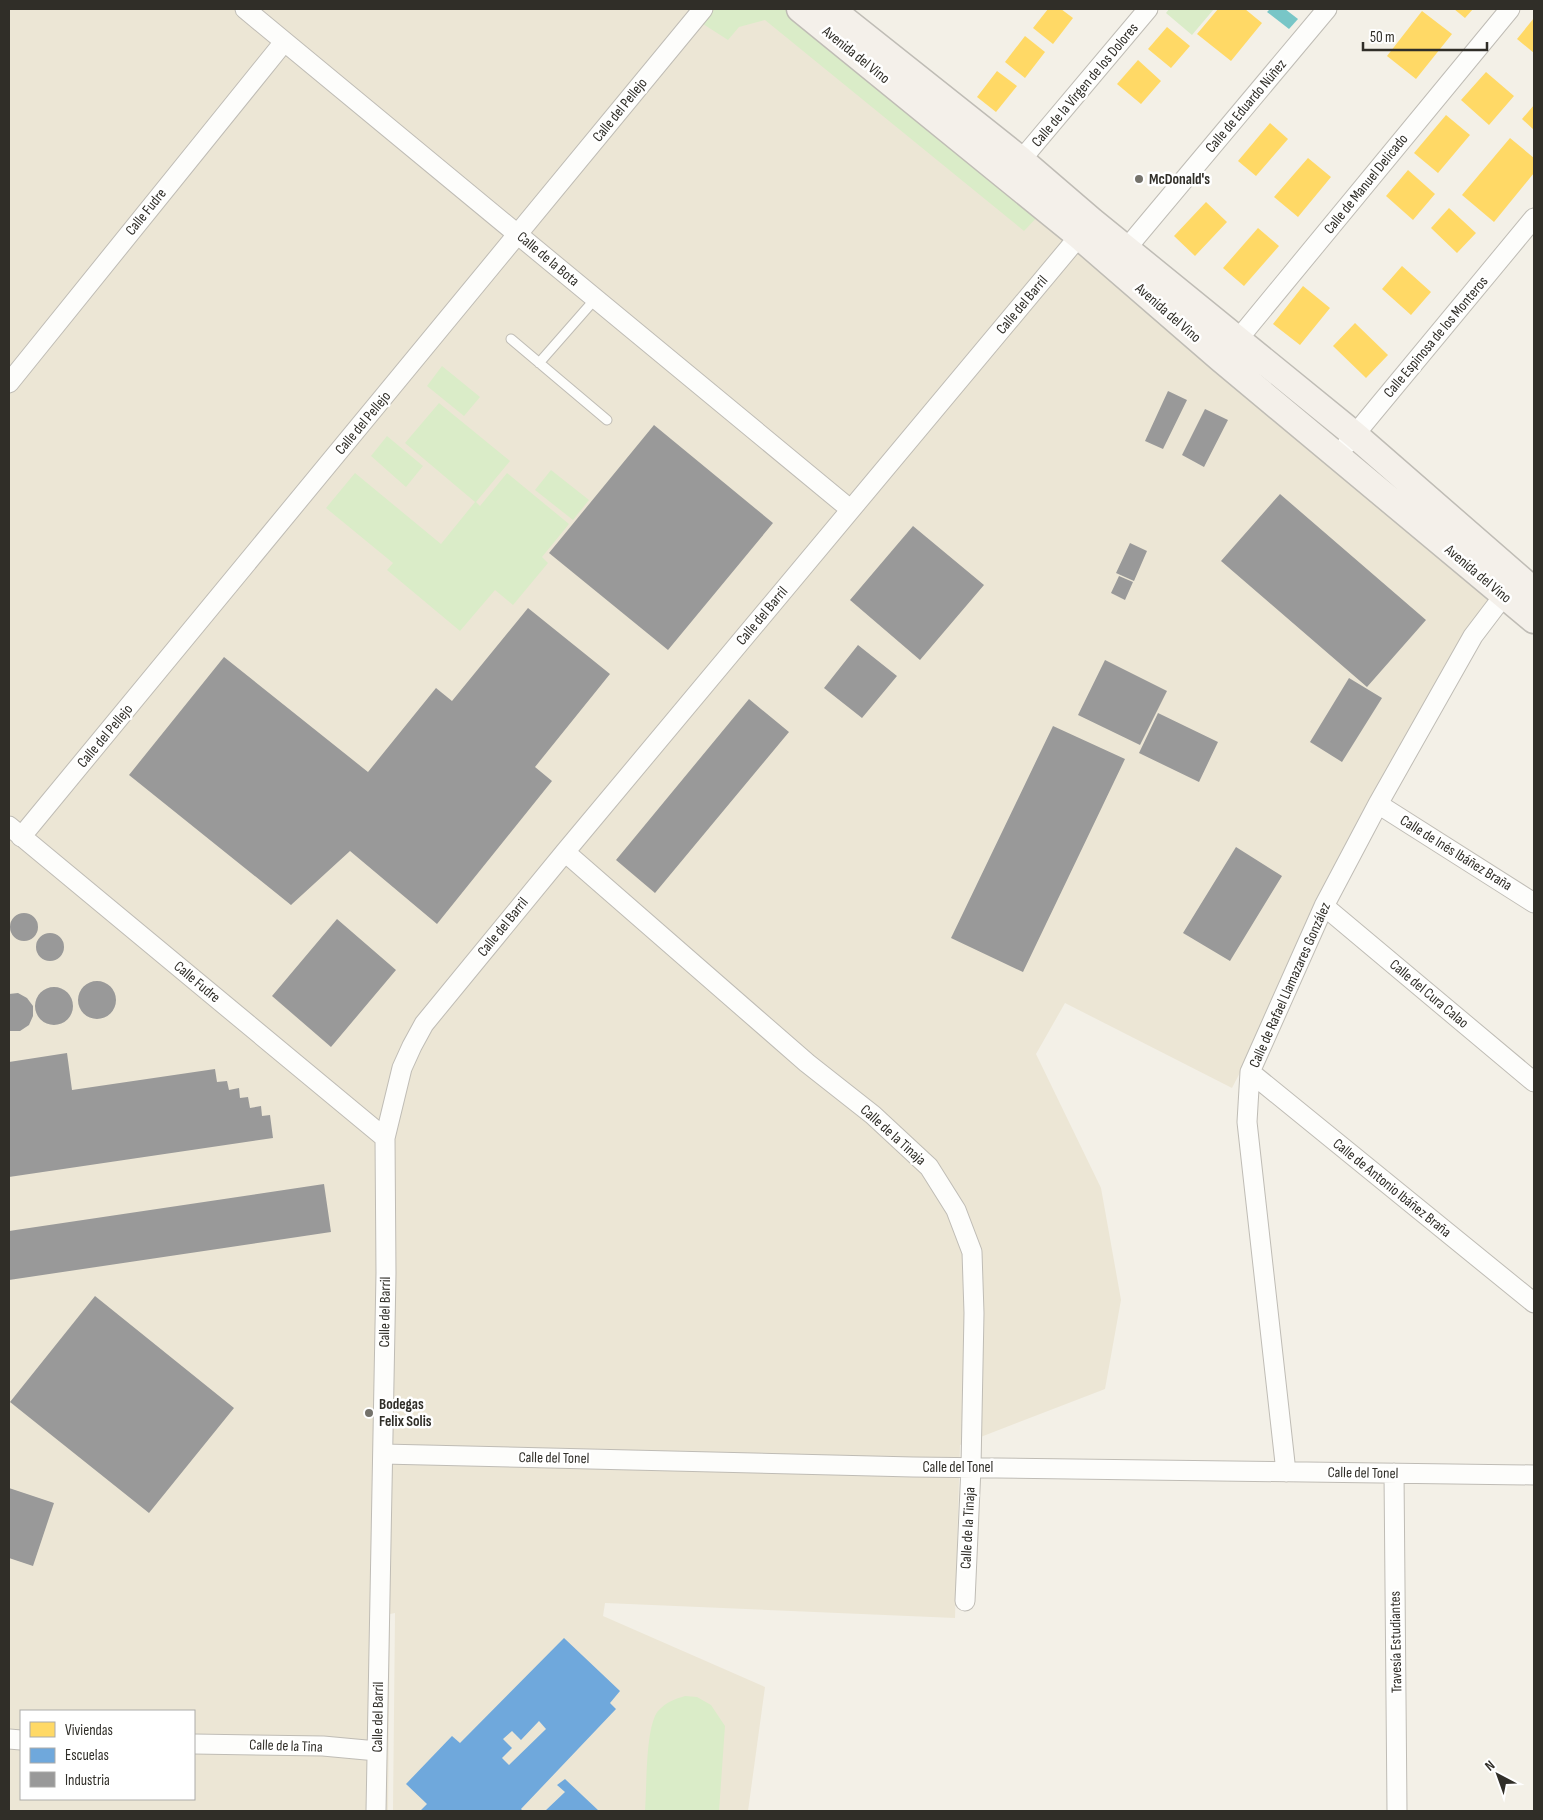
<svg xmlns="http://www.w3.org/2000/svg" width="1543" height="1820" font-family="'Sofia Sans Condensed',sans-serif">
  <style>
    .built { fill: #ece6d5; fill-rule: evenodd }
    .green { fill: #daecc8 }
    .water { fill: #78c6c7 }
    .homes { fill: #ffd966 }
    .schools { fill: #6fa8dc; fill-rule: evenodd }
    .industry { fill: #999 }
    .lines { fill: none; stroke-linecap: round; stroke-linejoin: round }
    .lane-casing { stroke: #bfbcb5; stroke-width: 11 }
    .street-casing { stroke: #bfbcb5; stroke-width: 21 }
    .secondary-casing { stroke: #bfbcb5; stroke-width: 29 }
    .lane { stroke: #fdfdfb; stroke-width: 9 }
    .street { stroke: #fdfdfb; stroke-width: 19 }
    .secondary { stroke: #f4f0ea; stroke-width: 26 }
    .poi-dot { fill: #74726b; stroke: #fff; stroke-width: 2 }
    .labels { text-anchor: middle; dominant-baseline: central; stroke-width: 5; stroke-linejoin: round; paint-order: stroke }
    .street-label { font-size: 15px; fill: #302e28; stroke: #fff }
    .poi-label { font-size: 15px; font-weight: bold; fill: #302e28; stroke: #fff; text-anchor: start }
  </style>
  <rect width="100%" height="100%" fill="#f3f0e7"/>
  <path class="built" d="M9,9H800L1504,595L1378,804L1232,1088L1065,1003L1036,1054L1101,1188L1121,1300L1105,1389L960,1445L955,1618L605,1603L603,1616L765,1687L748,1811H393L395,1613L390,1614L388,1811H9ZM21,1711H194V1799H21Z"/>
  <path class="green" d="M714,9H791L1040,214L1024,231L765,20L739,27L728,40L703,24Z
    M1169,9H1214L1192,35L1166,13Z
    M442,366L480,397L464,416L427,386Z
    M439,403L510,461L476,502L480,506L507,473L569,524L542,557L548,563L513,605L495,590L460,631L387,570L393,563L326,508L355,473L441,544L475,502L405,443Z
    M387,436L423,466L406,487L371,456Z
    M551,470L589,500L573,520L535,490Z
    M685,1696L697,1697L711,1705L725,1726L719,1811H645C647,1789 645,1727 658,1711C666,1702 675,1699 685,1696Z"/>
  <path class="water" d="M1270,9H1285L1298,19L1289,29L1267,12Z"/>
  <path class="homes" d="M1048,9H1061L1073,18L1053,44L1033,28Z
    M1218,9H1245L1262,23L1231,61L1197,34Z
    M1454,9H1473L1465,18Z
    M1422,11L1452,34L1416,79L1387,56Z
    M1534,18V53L1517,39Z
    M1167,27L1190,46L1171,68L1148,49Z
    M1025,36L1045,52L1025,78L1005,62Z
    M1138,60L1161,81L1141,104L1117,84Z
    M997,71L1017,86L996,112L977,97Z
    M1486,72L1514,96L1489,125L1461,100Z
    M1534,105V130L1522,119Z
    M1446,115L1470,135L1438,173L1414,153Z
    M1270,123L1288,139L1256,176L1238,161Z
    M1510,138L1534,158V173L1494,222L1462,195Z
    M1308,158L1331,177L1298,217L1274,197Z
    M1408,170L1435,194L1413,220L1386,196Z
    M1206,202L1227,222L1195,256L1174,236Z
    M1449,208L1476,233L1457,253L1431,228Z
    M1258,228L1279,246L1244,286L1223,268Z
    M1402,266L1431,292L1411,315L1382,289Z
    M1303,286L1330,308L1300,345L1273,324Z
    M1355,323L1388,355L1366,378L1333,346Z"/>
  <path class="schools" d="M564,1638L620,1691L610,1703L616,1709L521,1809L523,1811H420L427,1804L406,1784L452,1736L460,1743ZM539,1721L546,1729L509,1765L502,1758L512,1748L503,1739L512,1731L521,1740Z
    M565,1779L599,1811H545L565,1792L557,1785Z"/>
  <path class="industry" d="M1168,391L1187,400L1163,449L1145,441Z
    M1205,409L1228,420L1204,467L1182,455Z
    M654,425L773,523L668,650L549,553Z
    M1280,494L1426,620L1367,687L1221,561Z
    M913,526L984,585L920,660L850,600Z
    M1130,543L1147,551L1134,581L1116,573Z
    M1119,576L1133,582L1125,600L1111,593Z
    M528,608L610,674L535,767L552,781L437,924L350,851L291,905L129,775L224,657L368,772L436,688L452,701Z
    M858,645L897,676L862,718L824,688Z
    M1105,660L1167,691L1140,745L1078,715Z
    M1349,678L1382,698L1342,762L1310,742Z
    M749,699L789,732L655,893L616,860Z
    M1158,713L1218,742L1199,782L1139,753Z
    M1053,726L1125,759L1023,972L951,938Z
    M1236,847L1282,876L1230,961L1183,933Z
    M10 927a14 14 0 1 1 28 0a14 14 0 1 1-28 0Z
    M337,919L396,970L331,1047L272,996Z
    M36 947a14 14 0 1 1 28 0a14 14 0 1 1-28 0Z
    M78 1000a19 19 0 1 1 38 0a19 19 0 1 1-38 0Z
    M35 1006a19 19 0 1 1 38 0a19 19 0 1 1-38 0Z
    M18,993L27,998L33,1006V1016L29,1025L20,1031H9V994Z
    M67,1053L72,1090L215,1069L217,1082L227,1081L229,1090L239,1088L240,1098L248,1097L250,1108L261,1106L262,1116L270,1115L273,1138L9,1177V1062Z
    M324,1184L331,1232L9,1280V1231Z
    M95,1296L234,1408L149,1513L10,1402Z
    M9,1488L54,1503L33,1566L9,1558Z"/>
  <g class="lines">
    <g class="lane-casing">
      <path id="lane" d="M511,339L607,420
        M539,363L596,298"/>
    </g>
    <g class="street-casing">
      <path id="street" d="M245,9L850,509
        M1021,160L1148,9
        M1126,249L1327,9
        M1230,349L1510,9
        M9,383L284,42
        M1347,444L1534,218
        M1378,804L1534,903
        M9,826L385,1138
        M21,837L703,9
        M565,852L807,1063L873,1115L929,1167L956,1210L972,1252L974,1313L971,1467L965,1601
        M1324,906L1534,1082
        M1250,1072L1534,1303
        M383,1454L913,1467L1534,1475
        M1286,1472L1247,1122L1250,1072L1324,906L1378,804L1473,636L1511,586
        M1394,1473L1397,1811
        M9,1739L21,1740
        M194,1744L323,1746L377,1751
        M376,1811L386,1273L385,1138L402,1068L412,1046L424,1024L565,852L1086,228"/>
    </g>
    <g class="secondary-casing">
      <path id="secondary" d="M800,9L1079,236L1221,359L1534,620
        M831,9L1021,160L1092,221L1355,435L1534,591"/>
    </g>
    <use href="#lane" class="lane"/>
    <use href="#street" class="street"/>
    <use href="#secondary" class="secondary"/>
  </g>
  <g class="poi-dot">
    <circle cx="1139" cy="179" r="5"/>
    <circle cx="369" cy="1413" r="5"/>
  </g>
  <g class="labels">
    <g class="street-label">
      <text transform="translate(856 55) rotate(39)">Avenida del Vino</text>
      <text transform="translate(1085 85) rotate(-50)">Calle de la Virgen de los Dolores</text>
      <text transform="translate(1246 106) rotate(-50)">Calle de Eduardo Núñez</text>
      <text transform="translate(620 110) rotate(-51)">Calle del Pellejo</text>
      <text transform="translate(1366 184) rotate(-51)">Calle de Manuel Delicado</text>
      <text transform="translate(146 212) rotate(-51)">Calle Fudre</text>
      <text transform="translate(548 259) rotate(40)">Calle de la Bota</text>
      <text transform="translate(1022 305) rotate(-50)">Calle del Barril</text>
      <text transform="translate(1168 313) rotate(41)">Avenida del Vino</text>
      <text transform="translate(1436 337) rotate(-50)">Calle Espinosa de los Monteros</text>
      <text transform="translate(363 423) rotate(-50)">Calle del Pellejo</text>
      <text transform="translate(1478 574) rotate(40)">Avenida del Vino</text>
      <text transform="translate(762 616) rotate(-50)">Calle del Barril</text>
      <text transform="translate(105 736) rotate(-50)">Calle del Pellejo</text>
      <text transform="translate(1456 853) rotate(32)">Calle de Inés Ibáñez Braña</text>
      <text transform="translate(503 927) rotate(-51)">Calle del Barril</text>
      <text transform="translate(197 982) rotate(40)">Calle Fudre</text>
      <text transform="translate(1290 985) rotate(-66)">Calle de Rafael Llamazares González</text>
      <text transform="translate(1429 994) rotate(40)">Calle del Cura Calao</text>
      <text transform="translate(893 1135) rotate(42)">Calle de la Tinaja</text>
      <text transform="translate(1392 1188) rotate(39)">Calle de Antonio Ibáñez Braña</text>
      <text transform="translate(385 1312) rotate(-89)">Calle del Barril</text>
      <text transform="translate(554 1458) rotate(1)">Calle del Tonel</text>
      <text x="958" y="1467">Calle del Tonel</text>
      <text transform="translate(1363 1473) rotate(1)">Calle del Tonel</text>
      <text transform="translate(968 1528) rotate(-87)">Calle de la Tinaja</text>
      <text transform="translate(1396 1642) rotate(-91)">Travesía Estudiantes</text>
      <text transform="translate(378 1717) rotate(-89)">Calle del Barril</text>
      <text transform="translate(286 1746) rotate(2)">Calle de la Tina</text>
    </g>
    <g class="poi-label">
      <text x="1149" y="179">McDonald's</text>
      <text x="379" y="1404">Bodegas<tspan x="379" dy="17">Felix Solis</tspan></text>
    </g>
  </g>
  <rect width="1543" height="1820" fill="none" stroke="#302e28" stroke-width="20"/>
  <rect x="20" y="1710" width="175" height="90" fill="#ffffff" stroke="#acaba9"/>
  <rect x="30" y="1722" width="25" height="15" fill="#ffd966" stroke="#acaba9"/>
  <text x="65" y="1735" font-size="15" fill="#302e28">Viviendas</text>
  <rect x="30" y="1748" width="25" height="15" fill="#6fa8dc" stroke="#acaba9"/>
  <text x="65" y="1760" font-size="15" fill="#302e28">Escuelas</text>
  <rect x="30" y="1772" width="25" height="15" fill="#999999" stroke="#acaba9"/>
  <text x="65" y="1785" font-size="15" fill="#302e28">Industria</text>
  <g transform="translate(1498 1775) rotate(319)" stroke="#ffffff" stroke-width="4" paint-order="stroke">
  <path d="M0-4L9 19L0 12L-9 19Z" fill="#302e28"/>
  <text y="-8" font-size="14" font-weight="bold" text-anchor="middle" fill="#302e28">N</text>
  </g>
  <path d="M1363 42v8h124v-8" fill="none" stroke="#302e28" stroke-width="2.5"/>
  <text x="1370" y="42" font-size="15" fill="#302e28" stroke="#ffffff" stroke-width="4" paint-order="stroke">50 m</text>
</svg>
